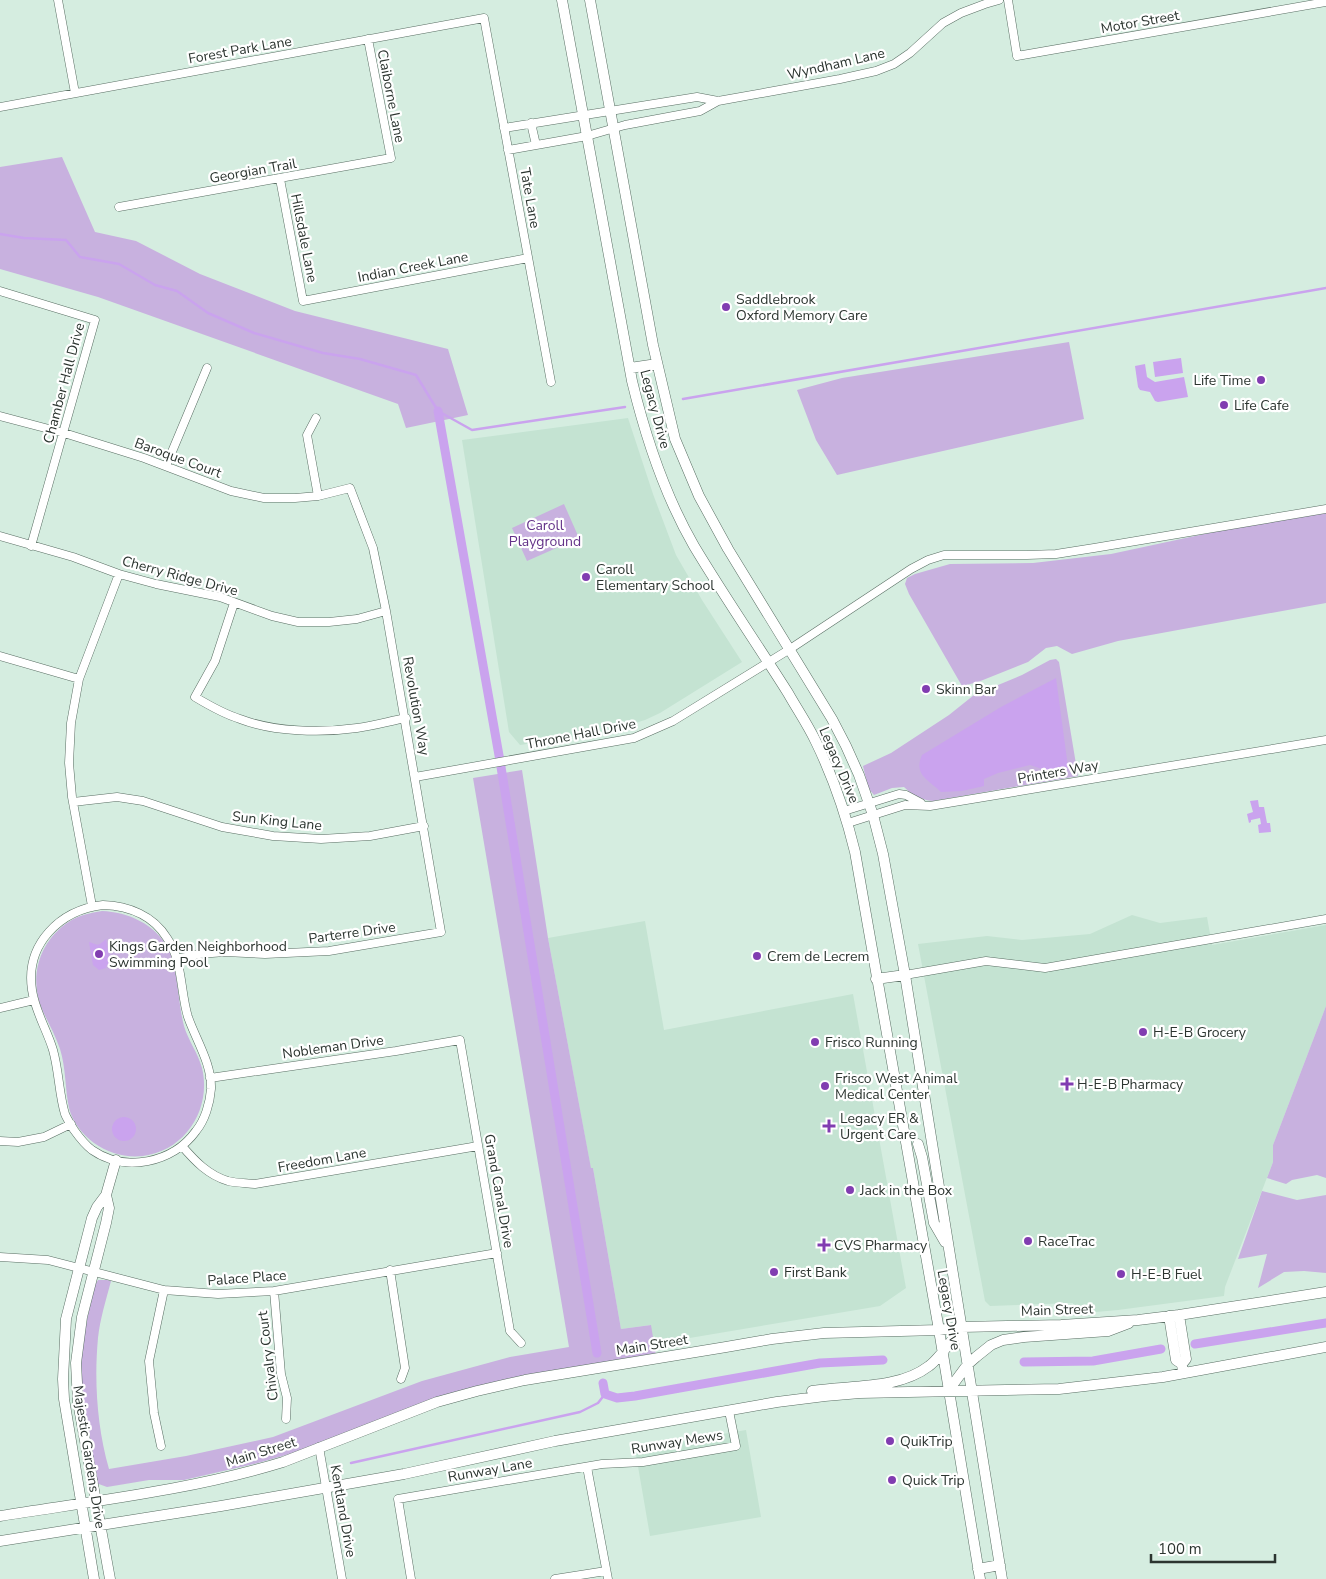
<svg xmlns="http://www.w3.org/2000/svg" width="1326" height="1579" font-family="'Nunito Sans',sans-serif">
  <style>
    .built { fill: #c4e3d2 }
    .green { fill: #c8b1df }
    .water { fill: #caa3ee }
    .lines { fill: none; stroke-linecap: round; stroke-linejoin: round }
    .stream { stroke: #caa3ee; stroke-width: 2.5 }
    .canal { stroke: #caa3ee; stroke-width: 9 }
    .street-casing { stroke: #596e63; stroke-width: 9 }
    .secondary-casing { stroke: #596e63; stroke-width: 11 }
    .street { stroke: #fff; stroke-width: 8 }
    .secondary { stroke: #fff; stroke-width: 10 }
    .poi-dot { fill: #813db1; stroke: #fff; stroke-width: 2 }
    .labels { text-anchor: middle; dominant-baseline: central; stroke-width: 4.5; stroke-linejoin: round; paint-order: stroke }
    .street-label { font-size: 14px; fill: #2c3530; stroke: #fff }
    .poi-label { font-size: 14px; fill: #2c3530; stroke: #fff; text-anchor: start }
    .park-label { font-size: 14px; fill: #643389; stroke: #fff }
  </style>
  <rect width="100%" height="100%" fill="#d5ede0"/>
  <path class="built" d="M628,418L653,494L676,555L702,600L742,662L660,713L645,720L605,732L520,745L509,732L462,440Z
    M1132,915L1160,923L1207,917L1212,945L1326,925V1006L1273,1145V1162L1225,1287L1224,1296L1118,1310L1085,1313L1073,1310V1303L990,1306L985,1301L918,944L987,936L1022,940L1090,934Z
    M645,921L664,1030L853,994L906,1288L880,1306L654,1344L650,1325L621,1329L593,1168L591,1169L548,938Z
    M746,1430L761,1517L650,1536L635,1449Z"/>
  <path class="green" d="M62,157L95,232L136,241L200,274L295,311L448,349L468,415L406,428L398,404L98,297L0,269V167Z
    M1069,342L1084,419L837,475L816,440L797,390L842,378Z
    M564,504L579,538L527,561L512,528Z
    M1326,508V603L1118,641L1072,654L1057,646L1046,648L1028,662L978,682L962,686L909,594L905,584L907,578L915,574L950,564L1033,563L1111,554Z
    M1056,659L1059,662L1078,776L933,801C921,800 912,795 904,787L892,788L874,795L868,788L863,766L891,753L949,715L974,695L1022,675L1050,660Z
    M522,770L548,938L591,1168H593L621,1329L651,1325L656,1355L513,1379L300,1451L258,1463L184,1480H149L107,1487L96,1483C90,1446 81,1409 81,1372C81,1343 88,1314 95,1285L98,1280H107L111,1281C106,1300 100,1319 98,1338C94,1381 97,1427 109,1469L186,1456L273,1437L422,1381L510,1357L569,1347L473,778Z
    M102,911C128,912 155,924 168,948C178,968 178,1003 184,1026C188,1040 198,1053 202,1068C212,1109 185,1151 143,1156C112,1160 77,1139 69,1108C65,1089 66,1068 60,1049C55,1034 47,1021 41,1007C29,975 40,940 70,921C79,915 91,913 102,911Z
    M1326,1006V1178L1317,1175L1292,1180L1286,1184L1267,1178L1273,1162V1145Z
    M1262,1191L1297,1200L1326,1195V1273L1304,1271L1284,1272L1258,1288L1267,1254L1238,1259Z"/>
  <path class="water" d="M1181,358L1183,373L1155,377L1153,362Z
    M1145,364L1147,377L1155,382L1184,377L1188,397L1158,402L1155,401L1150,392L1140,390L1138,387L1135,366Z
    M1056,678L1068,767L1048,771L1030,765L998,773L984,779V786L962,791L941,792C929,780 913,775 922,755L1001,707Z
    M1258,800L1259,807H1264L1267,823H1270L1271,832L1259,833L1258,825L1261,824L1260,818L1251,820V822L1249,823L1247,814L1253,812L1250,801Z
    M106,939L110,962L107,965L106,968L99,970L93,965L89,942C99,945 97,947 106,939Z
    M112 1129a12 12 0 1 1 24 0a12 12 0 1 1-24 0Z"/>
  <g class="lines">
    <path class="stream" d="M0,234L24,238L66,240L80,257L119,264L155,285L177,291L208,313L254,333L323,353L360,359L416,375L438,411L472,430L625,407
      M683,399L1326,288
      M351,1463L580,1412L598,1403L605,1394"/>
    <path class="canal" d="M438,411L500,761L597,1353
      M1195,1344L1326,1323
      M1024,1362L1093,1361L1161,1349
      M603,1383L605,1394L617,1398L635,1396L820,1363L883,1360"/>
    <g class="street-casing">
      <path id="street" d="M58,0L75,93
        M1008,0L1017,56L1326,2
        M0,107L484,18L551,382
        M531,123L536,145
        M504,128L697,97L718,101L840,79L876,71L894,64L910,53L943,23L961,13L985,4L999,0
        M508,150L587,136L625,125L700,111L718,101
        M280,179L303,301L528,258
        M119,207L391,158L368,39
        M0,291L95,320L31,546
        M0,416L64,433L144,458L231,491L264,498H295L318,496L350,488L373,548L386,611L441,932L329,951L265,954L225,952L199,954L177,959
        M316,418L307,435L318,496
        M166,466L207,368
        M0,536L73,557L119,574L156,584L220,597L272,616L298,622H329L357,619L386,611
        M234,603L215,661L195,697C210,706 224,714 240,719C274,732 321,733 357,728C373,726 390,721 406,718
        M0,656L79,679
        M415,777L634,738L673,721L790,649L911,569L928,560L944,555H1027L1056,554L1094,548L1326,509
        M73,802L117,797L143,801L222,827L273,836L321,839L370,836L424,826
        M844,811L899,794L906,795L921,803
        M848,823L905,805L930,806L1326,740
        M103,905C128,906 153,915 167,938C183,961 180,991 188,1017C196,1040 212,1064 211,1089C210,1103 205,1120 196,1131C173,1163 125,1173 92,1150C84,1144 79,1137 74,1130C71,1125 67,1119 65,1114C59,1095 59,1071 53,1050C47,1030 35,1011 32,990C25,944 60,910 103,905Z
        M92,906L72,797L69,763L71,723L79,679L119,574
        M905,975L986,961L1045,968L1326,919
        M0,1008L34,1000
        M210,1078L396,1051L460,1040L510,1331L521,1343
        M0,1141L18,1142L44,1137L71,1124
        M182,1146C195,1161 208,1175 228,1181C236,1183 246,1183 255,1184L478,1146
        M0,1257L48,1260L164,1290L218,1294L274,1291L497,1253
        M390,1270L405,1368L401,1379
        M274,1291L281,1374L287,1398L286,1419
        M161,1446L154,1413L149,1361L164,1290
        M319,1447L342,1579
        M587,1467L608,1579
        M411,1579L398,1499L602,1464L643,1462L736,1446L729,1411
        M555,1579L606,1571"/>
    </g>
    <g class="secondary-casing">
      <path id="secondary" d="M562,0L632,381C646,439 664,494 694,546C724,596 757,644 788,693C797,709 808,725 816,742C833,777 846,815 855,852L939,1330L980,1579
        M590,0L653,345L675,439L699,496L728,549L832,719L846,746L859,775L873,815L883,854L905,975L1002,1579
        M630,368L657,364
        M876,979L905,975
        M918,1144L922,1157L934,1223L945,1242
        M106,1195L109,1208L106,1223L82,1317L76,1363L78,1402L110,1579
        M1179,1315L1186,1359L1182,1364
        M1169,1316L1176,1360L1182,1364L1183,1373
        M812,1391C849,1385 898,1390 929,1366C940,1358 953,1338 962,1327
        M948,1391L968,1364L976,1357L991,1345L1003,1340L1024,1337L1108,1331L1129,1323
        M0,1516C94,1501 192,1490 283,1462L437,1402L477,1391L525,1380L726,1347L772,1339L824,1333L939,1330L962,1327L1061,1325L1138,1320L1179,1315L1326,1292
        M0,1541L221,1506L404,1474L555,1441L777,1402L825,1396L860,1393L1059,1389L1163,1377L1326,1347
        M978,1569L1000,1565
        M94,1579L64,1399L63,1379L66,1319L92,1218L97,1207L106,1195L116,1160"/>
    </g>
    <use href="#street" class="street"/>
    <use href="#secondary" class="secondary"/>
  </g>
  <g class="poi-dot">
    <circle cx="726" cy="307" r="5"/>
    <circle cx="1261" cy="380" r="5"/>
    <circle cx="1224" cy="405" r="5"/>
    <circle cx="586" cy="577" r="5"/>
    <circle cx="926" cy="689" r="5"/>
    <circle cx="99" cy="954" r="5"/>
    <circle cx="757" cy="956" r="5"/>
    <circle cx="1143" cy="1032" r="5"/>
    <circle cx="815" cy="1042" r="5"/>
    <path d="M1064.5 1076.5h5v5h5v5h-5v5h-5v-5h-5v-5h5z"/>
    <circle cx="825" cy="1086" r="5"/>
    <path d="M826.5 1118.5h5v5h5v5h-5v5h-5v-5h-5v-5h5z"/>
    <circle cx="850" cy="1190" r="5"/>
    <circle cx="1028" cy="1241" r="5"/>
    <path d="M821.5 1237.5h5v5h5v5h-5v5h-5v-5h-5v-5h5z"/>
    <circle cx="774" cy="1272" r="5"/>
    <circle cx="1121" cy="1274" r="5"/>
    <circle cx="890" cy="1441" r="5"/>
    <circle cx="892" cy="1480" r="5"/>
  </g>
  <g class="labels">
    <g class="street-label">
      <text transform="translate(1140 22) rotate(-10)">Motor Street</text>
      <text transform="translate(240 50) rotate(-10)">Forest Park Lane</text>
      <text transform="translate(836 64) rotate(-13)">Wyndham Lane</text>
      <text transform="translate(391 96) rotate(79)">Claiborne Lane</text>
      <text transform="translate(253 171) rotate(-10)">Georgian Trail</text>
      <text transform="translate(530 198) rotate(80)">Tate Lane</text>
      <text transform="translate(304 238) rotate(79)">Hillsdale Lane</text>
      <text transform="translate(413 267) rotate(-11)">Indian Creek Lane</text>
      <text transform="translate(64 383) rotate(-75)">Chamber Hall Drive</text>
      <text transform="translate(655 409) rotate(75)">Legacy Drive</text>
      <text transform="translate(178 458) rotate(20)">Baroque Court</text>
      <text transform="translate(180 576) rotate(15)">Cherry Ridge Drive</text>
      <text transform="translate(416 706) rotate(80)">Revolution Way</text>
      <text transform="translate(581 734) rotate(-11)">Throne Hall Drive</text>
      <text transform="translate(839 765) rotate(67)">Legacy Drive</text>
      <text transform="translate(1058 772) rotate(-10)">Printers Way</text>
      <text transform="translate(277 821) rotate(6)">Sun King Lane</text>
      <text transform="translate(352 933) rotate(-8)">Parterre Drive</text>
      <text transform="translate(333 1047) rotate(-8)">Nobleman Drive</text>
      <text transform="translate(322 1160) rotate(-10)">Freedom Lane</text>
      <text transform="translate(499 1191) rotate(80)">Grand Canal Drive</text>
      <text transform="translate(247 1278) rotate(-4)">Palace Place</text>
      <text transform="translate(949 1310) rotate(80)">Legacy Drive</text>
      <text transform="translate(1057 1310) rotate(-2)">Main Street</text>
      <text transform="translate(652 1345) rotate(-9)">Main Street</text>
      <text transform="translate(268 1356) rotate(-97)">Chivalry Court</text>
      <text transform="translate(677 1442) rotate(-9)">Runway Mews</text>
      <text transform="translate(261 1452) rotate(-17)">Main Street</text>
      <text transform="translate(89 1457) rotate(81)">Majestic Gardens Drive</text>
      <text transform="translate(490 1470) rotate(-10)">Runway Lane</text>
      <text transform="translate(343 1511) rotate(80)">Kentland Drive</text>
    </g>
    <g class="poi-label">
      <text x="736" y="299">Saddlebrook<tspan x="736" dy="16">Oxford Memory Care</tspan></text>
      <text x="1251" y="380" text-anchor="end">Life Time</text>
      <text x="1234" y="405">Life Cafe</text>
      <text x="596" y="569">Caroll<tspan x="596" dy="16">Elementary School</tspan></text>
      <text x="936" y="689">Skinn Bar</text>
      <text x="109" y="946">Kings Garden Neighborhood<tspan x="109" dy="16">Swimming Pool</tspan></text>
      <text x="767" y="956">Crem de Lecrem</text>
      <text x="1153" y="1032">H-E-B Grocery</text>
      <text x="825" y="1042">Frisco Running</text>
      <text x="835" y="1078">Frisco West Animal<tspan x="835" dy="16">Medical Center</tspan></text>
      <text x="1077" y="1084">H-E-B Pharmacy</text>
      <text x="840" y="1118">Legacy ER &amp;<tspan x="840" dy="16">Urgent Care</tspan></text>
      <text x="860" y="1190">Jack in the Box</text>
      <text x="1038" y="1241">RaceTrac</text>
      <text x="834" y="1245">CVS Pharmacy</text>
      <text x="784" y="1272">First Bank</text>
      <text x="1131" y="1274">H-E-B Fuel</text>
      <text x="900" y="1441">QuikTrip</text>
      <text x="902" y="1480">Quick Trip</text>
    </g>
    <g class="park-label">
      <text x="545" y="525">Caroll<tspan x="545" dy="16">Playground</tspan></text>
    </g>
  </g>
  <path d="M1151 1554v8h124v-8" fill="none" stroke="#2c3530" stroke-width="2.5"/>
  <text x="1158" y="1554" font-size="15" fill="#2c3530" stroke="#ffffff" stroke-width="4" paint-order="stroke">100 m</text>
</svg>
